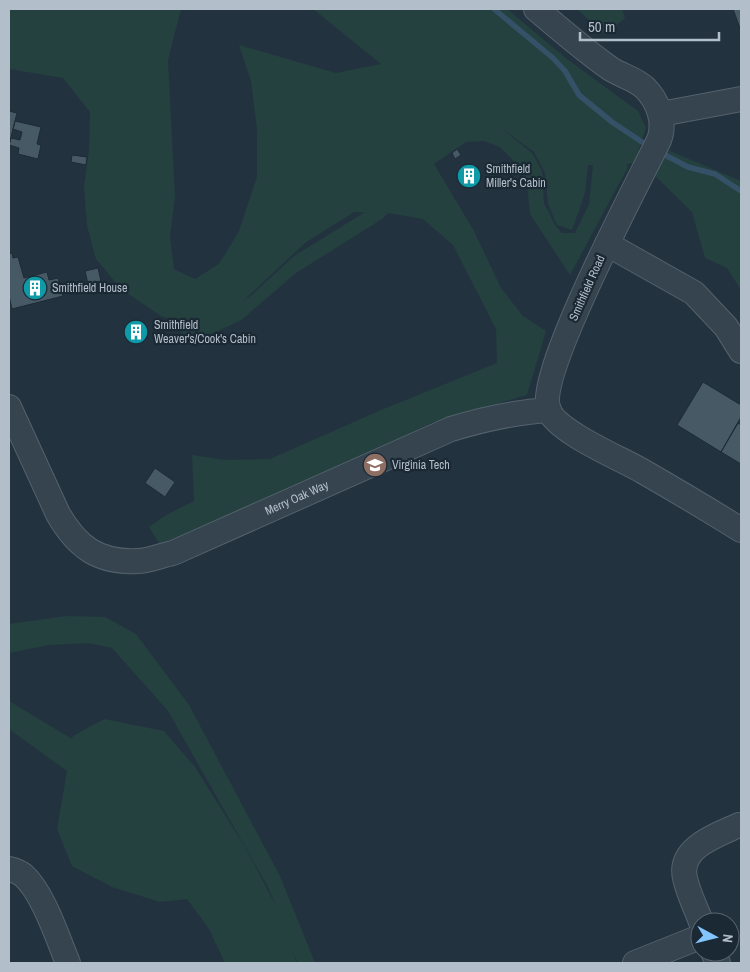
<svg xmlns="http://www.w3.org/2000/svg" width="750" height="972" font-family="'Archivo Narrow',sans-serif">
  <style>
    .green { fill: #24403f; fill-rule: evenodd }
    .lines { fill: none; stroke-linecap: round; stroke-linejoin: round }
    .stream { stroke: #355167; stroke-width: 5.5 }
    .building { fill: #465965; stroke: #1d2b36 }
    .minor-casing { stroke: #54626d; stroke-width: 26 }
    .minor { stroke: #36444f; stroke-width: 24 }
    .labels { text-anchor: middle; dominant-baseline: central; stroke-width: 4.5; stroke-linejoin: round; paint-order: stroke }
    .poi-label { font-size: 12px; fill: #b2bfca; stroke: #1b2934; text-anchor: start }
    .street-label { font-size: 12px; fill: #b2bfca; stroke: #1b2934 }
  </style>
  <rect width="100%" height="100%" fill="#22333f"/>
  <path class="green" d="M9,9H181L168,60L175,197L170,236L174,269L195,279L219,264L239,231L257,177V129L251,81L239,45L336,73L381,64L313,9H507L567,59L638,111L646,128L634,163L627,164V169L570,275L530,214L527,182L514,161L500,147L484,141L466,142L434,164L474,231L501,288L523,316L546,331L527,395L431,423L247,513L160,545L149,527L166,515L194,501L192,455L224,460L270,459L381,410L497,363L496,329L453,245L423,219L388,213L382,219L296,273L240,321L202,338L187,336L175,328L171,319L161,316L121,289L96,259L87,226L84,187L89,149L90,112L63,78L9,69ZM501,128L534,152L545,173L548,204L557,225L572,230L585,193L588,165H593L589,204L575,233H562L555,225L544,203L542,171L532,153ZM354,212H365L294,256L253,294L243,301L305,243Z
    M577,9H622L625,18L605,35Z
    M665,149L741,181V290L727,268L705,258L692,212L655,176Z
    M67,616L105,617L136,634L189,705L280,876L315,963H298L293,953L297,963H225L209,929L187,899L160,902L112,887L72,866L57,829L67,771L9,729V701L72,739L73,736L104,719L164,731L195,767L245,847L276,906L269,889L168,711L112,648L88,643L49,645L9,653V624Z"/>
  <g class="lines">
    <path class="stream" d="M494,9L553,58L565,71L579,95L612,122L642,142
      M665,155L688,167L715,174L741,191"/>
  </g>
  <path class="building" d="M733,9H741V31Z
    M9,111L17,113L9,145Z
    M15,121L41,127L37,144L41,145L38,159L18,154L19,148L9,145L11,138L20,140L22,132L13,129Z
    M457,149L461,155L455,159L452,153Z
    M72,155L87,157L86,165L71,162Z
    M474,163L482,178L465,188L456,174Z
    M12,253L13,258L18,257L24,278L47,272L49,280L58,278L63,296L12,309L9,296V254Z
    M98,268L101,281L88,284L85,271Z
    M144,321L148,338L128,342L124,326Z
    M703,382L741,405V417L721,452L677,425Z
    M738,423L741,425V464L721,452Z
    M155,468L175,482L165,497L145,483Z"/>
  <g class="lines">
    <g class="minor-casing">
      <g id="minor">
        <path d="M536,9C560,29 585,51 611,69C622,76 636,79 645,88C658,101 666,122 659,140C639,181 534,377 549,411C559,433 622,459 644,472C677,491 709,510 741,530"/>
        <path d="M661,114L741,99"/>
        <path d="M607,244L694,293L726,327L741,351"/>
        <path id="s1" d="M9,407L58,514C77,547 98,563 138,561C149,561 162,555 173,553L451,429C484,419 515,412 549,410"/>
        <path d="M9,869C14,870 19,872 23,875C43,892 58,939 68,963"/>
        <path d="M701,922C696,908 688,893 685,878C678,847 718,835 739,825"/>
        <path d="M713,952L718,963"/>
        <path d="M635,963L700,937"/>
      </g>
    </g>
    <use href="#minor" class="minor"/>
  </g>
  <defs>
    <g id="building-disc" transform="scale(1.25)"><circle r="9.5" fill="#0f9aa8" stroke="#1b2934"/><path d="M-4-6H4V6H1V3H-1V6H-4ZM-2.5-4.3h1.7v1.8h-1.7ZM.8-4.3h1.7v1.8H.8ZM-2.5-1h1.7V.8h-1.7ZM.8-1h1.7V.8H.8Z" fill="#fff"/></g>
    <g id="university-disc" transform="scale(1.25)"><circle r="9.5" fill="#8d6e63" stroke="#1b2934"/><path d="M0-5L7-2L0 1L-7-2ZM-4 1L0 2.5L4 1V4Q0 6-4 4Z" fill="#fff"/></g>
  </defs>
  <g fill-rule="evenodd">
    <use href="#building-disc" x="469" y="176"/>
    <use href="#building-disc" x="35" y="288"/>
    <use href="#building-disc" x="136" y="332"/>
    <use href="#university-disc" x="375" y="465"/>
  </g>
  <g class="labels">
    <g class="poi-label">
      <text x="486" y="169">Smithfield<tspan x="486" dy="14">Miller's Cabin</tspan></text>
      <text x="52" y="288">Smithfield House</text>
      <text x="154" y="325">Smithfield<tspan x="154" dy="14">Weaver's/Cook's Cabin</tspan></text>
      <text x="392" y="465">Virginia Tech</text>
    </g>
    <g class="street-label">
      <text transform="translate(587 288) rotate(-66)">Smithfield Road</text>
      <text stroke="none"><textPath href="#s1" startOffset="388">Merry Oak Way</textPath></text>
    </g>
  </g>
  <rect width="750" height="972" fill="none" stroke="#b2bfca" stroke-width="20"/>
  <g transform="translate(715 937) rotate(97)"><circle r="24" fill="#1b2934" stroke="#576570"/>
  <path d="M0-4L9 19L0 12L-9 19Z" fill="#82c5ff"/>
  <text y="-8" font-size="14" font-weight="bold" text-anchor="middle" fill="#b2bfca">N</text>
  </g>
  <path d="M580 32v8h139v-8" fill="none" stroke="#b2bfca" stroke-width="2.5"/>
  <text x="588" y="32" font-size="15" fill="#b2bfca" stroke="#1b2934" stroke-width="4" paint-order="stroke">50 m</text>
</svg>
